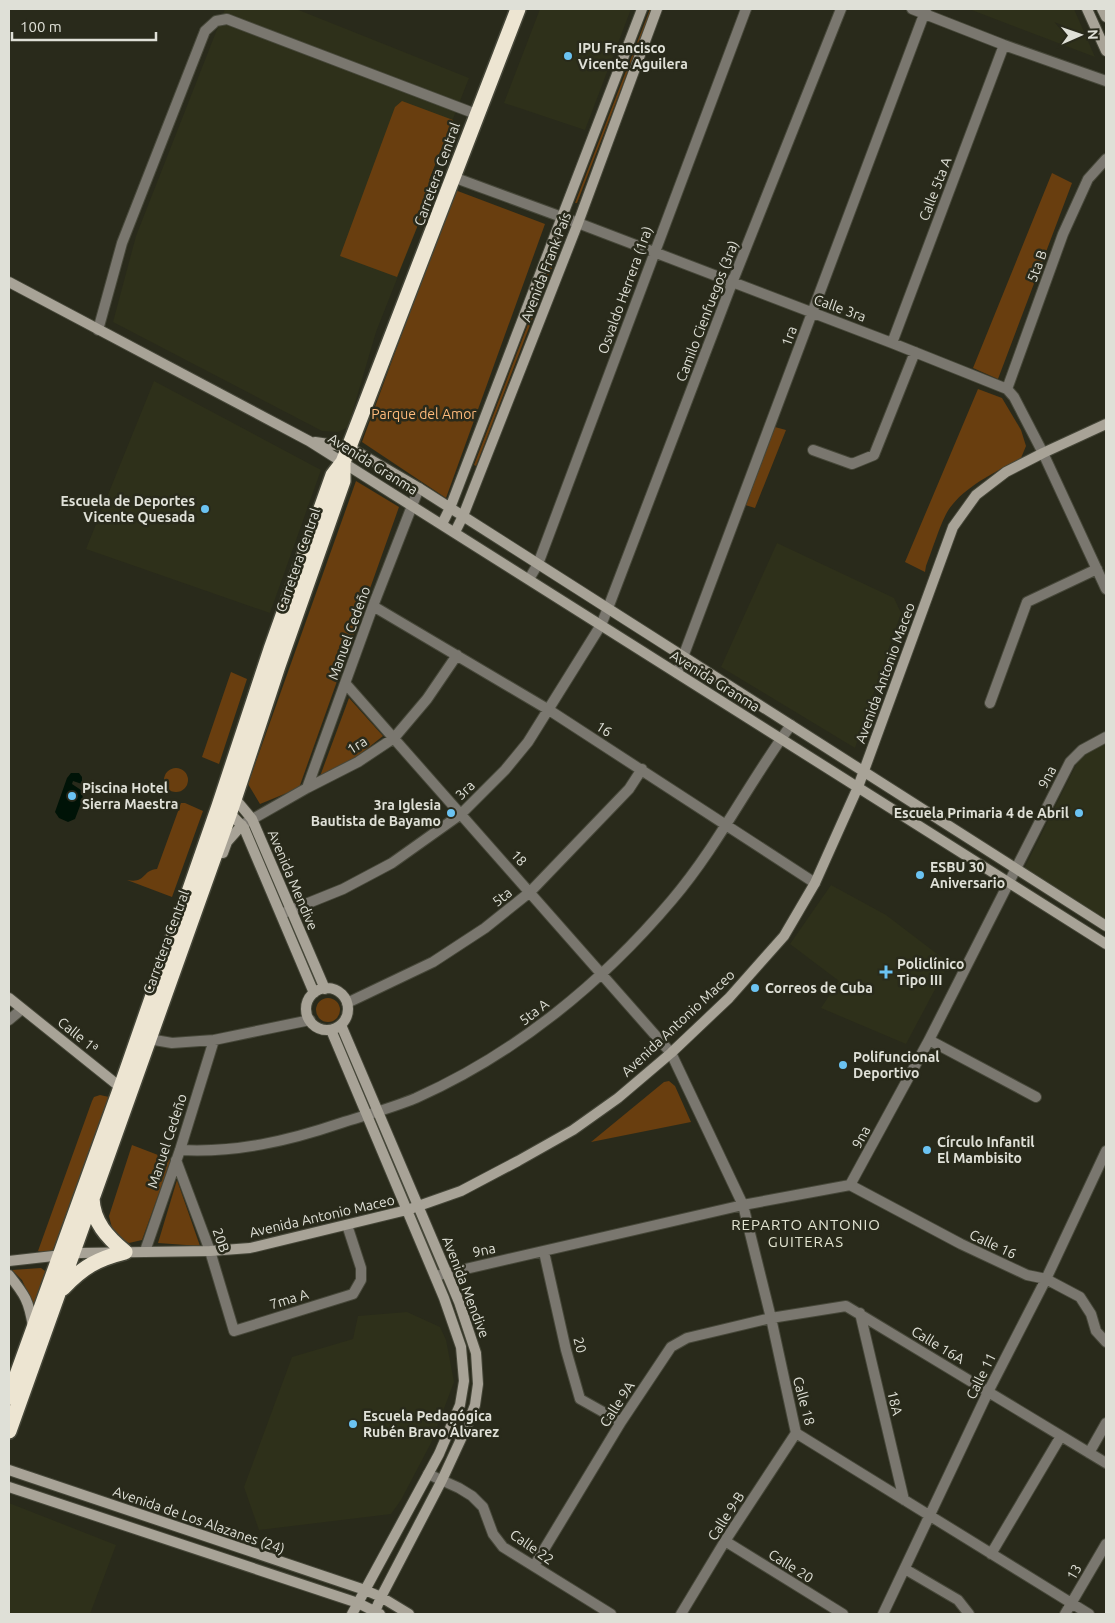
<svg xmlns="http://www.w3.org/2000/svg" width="1115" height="1623" font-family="Ubuntu,sans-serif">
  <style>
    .built { fill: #2e301a }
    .green { fill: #693e0f }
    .water { fill: #001307 }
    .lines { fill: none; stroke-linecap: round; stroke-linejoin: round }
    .street-casing { stroke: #464739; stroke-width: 12 }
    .secondary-casing { stroke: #464739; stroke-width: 12 }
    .highway-casing { stroke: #464739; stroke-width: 18 }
    .street { stroke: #7a776f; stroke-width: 10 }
    .secondary { stroke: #a8a397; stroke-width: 10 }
    .highway { stroke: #ede5d2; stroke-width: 15 }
    .poi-dot { fill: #6bc3f2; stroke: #292a1b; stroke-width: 2 }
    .labels { text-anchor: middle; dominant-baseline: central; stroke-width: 5; stroke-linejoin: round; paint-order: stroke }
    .poi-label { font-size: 14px; font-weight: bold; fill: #dfe0d7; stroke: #292a1b; text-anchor: start }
    .street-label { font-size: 14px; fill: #dfe0d7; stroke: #292a1b }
    .park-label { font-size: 14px; fill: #feba7b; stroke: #292a1b }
    .neighbourhood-label { font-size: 15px; letter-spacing: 1px; fill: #e2e4d1; stroke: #292a1b }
  </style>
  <rect width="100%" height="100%" fill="#292a1b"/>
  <path class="built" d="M225,9H296L469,78L429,180L434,185L376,332L348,427L338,432L322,431L113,322L136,236Z
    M540,9H631L585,130L504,103Z
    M969,9H1074L1095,57Z
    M154,381L321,470L270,613L86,549Z
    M777,543L894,598L901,613L855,748L721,667Z
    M1106,743V920L1024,869L1080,757Z
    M831,885L886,915L949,963L906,1044L821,1008L839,981L790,944Z
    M407,1312L440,1327L446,1340L454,1382L431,1443L401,1500L391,1514L259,1530L244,1487L292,1357L353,1339L358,1316Z
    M9,1503L116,1545L90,1614H9Z"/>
  <path class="green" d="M650,9H652L577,203H575Z
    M402,101L453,120L429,180L434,185L397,277L340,256L395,107Z
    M1052,173L1072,183L998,379L973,368Z
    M455,190L545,224L446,498L362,442Z
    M563,233L565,234L476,466L474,465Z
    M978,389L1002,398L1021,430L1026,446L1021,458C996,472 966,485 949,509C941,521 932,551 926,566L925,572L905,562Z
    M771,426L786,430L755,508L742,504Z
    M356,481L399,507L299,788L260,804L248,784Z
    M231,672L247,679L219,764L202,757Z
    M349,698L383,736L354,759L319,779Z
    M164 780a12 12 0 1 1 24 0a12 12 0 1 1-24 0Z
    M181,803H185L203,811L172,897L127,880C146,884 142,870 157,869Z
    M316 1010a12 12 0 1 1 24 0a12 12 0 1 1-24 0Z
    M669,1081L675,1086L691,1122L591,1142L664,1082Z
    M100,1095L109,1097L112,1101L55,1251L46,1253L38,1251L92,1101L94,1097Z
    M132,1145L171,1160L142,1240L129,1243L114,1236L109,1216Z
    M177,1180L200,1246L158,1243Z
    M41,1268L49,1274L36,1311L22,1280L12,1270Z"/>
  <path class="water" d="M71,773H79L82,777V784L73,781L72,784L81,790L83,798L75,819L68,822L59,818L55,812L67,778Z"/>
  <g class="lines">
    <g class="street-casing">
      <path id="street" d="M912,9L1004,45L1106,81
        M453,177L578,223L892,343L1007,389L1014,397L1043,453L1106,589
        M98,330L122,243L205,31L216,21L227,19L476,114
        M892,343L1004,45
        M1007,389L1063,234L1088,179L1106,159
        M813,450L852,464L874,455L915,352
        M529,579L538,564L746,9
        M373,606L549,710L815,883
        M677,673L926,9
        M345,683L671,1053L743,1205L771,1318L796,1433L1089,1614
        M990,703L1027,602L1097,569
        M307,788L373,606L419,488
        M242,825L307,788L358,762L394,738L427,699L457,655
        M281,914L343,889L392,863L461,814L505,770L528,742L601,625L608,608L732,283L841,9
        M347,1003L433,962L485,928L530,892L629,789L642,769
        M9,1020L22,1009
        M143,1038L172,1043L214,1040L310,1020
        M929,1040L1036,1097
        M180,1150C236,1153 288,1141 341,1123C366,1115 392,1108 416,1098C515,1054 602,983 672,900C718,846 749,782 791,725
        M176,1160L210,1251L234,1331L353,1294L361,1280V1268L347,1225
        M850,1185L929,1040L1070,762L1082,750L1106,737
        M850,1185L961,1244L1027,1275L1046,1279L1080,1297L1091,1314L1096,1331L1106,1342
        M145,1251L180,1150L214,1040
        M544,1252L566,1350L580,1399L621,1422
        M435,1276L743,1205L850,1185
        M860,1313L904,1500
        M1089,1453L1106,1423
        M428,1474L459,1488L472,1496L483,1507L493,1534L503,1547L611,1614
        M725,1541L843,1614
        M991,1554L1061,1436
        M534,1566L621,1422L671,1347L687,1338L771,1318L846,1306L1106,1463
        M905,1569L958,1600L969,1614
        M681,1614L725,1541L796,1433
        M883,1614L988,1392L1046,1279L1106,1151
        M1065,1614L1106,1544"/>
    </g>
    <g class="secondary-casing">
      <path id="secondary" d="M1087,9L1106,51
        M1102,9L1106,17
        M9,282L309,441L1106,944
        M315,442L349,447L419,488L1106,926
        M442,524L450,508L642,9
        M455,532L463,516L578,223L657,9
        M232,795L252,819L325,989
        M227,810L244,828L314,993
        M223,853L227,842L242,825
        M306 1009a21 21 0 1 1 42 0a21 21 0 1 1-42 0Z
        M9,998L125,1091
        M341,1025L459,1302L476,1353L478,1384L475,1405L467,1426L442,1480L381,1597L374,1614
        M331,1030L444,1298L461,1347L464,1381L460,1405L439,1454L352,1614
        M9,1261L80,1253L210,1251L250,1248L407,1210L461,1191L518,1161L573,1130L618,1098L671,1053L729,998L784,936L815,883L858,787L953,527L976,495L1006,472L1043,453L1106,424
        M9,1275C25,1295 29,1301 33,1327
        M9,1470L365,1590L381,1597L409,1614
        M9,1487L358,1603L380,1614"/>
    </g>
    <g class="highway-casing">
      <path id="highway" d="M92,1198C93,1222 107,1237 125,1252
        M63,1288C83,1267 97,1259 125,1252
        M9,1397L121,1087L219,806L271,649L333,475L343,462L349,447L518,9
        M9,1431L230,812L278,666L343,481V462"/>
    </g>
    <use href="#street" class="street"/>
    <use href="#secondary" class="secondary"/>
    <use href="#highway" class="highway"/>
  </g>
  <g class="poi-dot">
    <circle cx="568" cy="56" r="5"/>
    <circle cx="205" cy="509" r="5"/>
    <circle cx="72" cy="796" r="5"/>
    <circle cx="451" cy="813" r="5"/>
    <circle cx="1079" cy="813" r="5"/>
    <circle cx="920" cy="875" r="5"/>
    <path d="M883.5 964.5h5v5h5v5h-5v5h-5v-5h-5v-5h5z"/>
    <circle cx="755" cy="988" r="5"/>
    <circle cx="843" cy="1065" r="5"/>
    <circle cx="927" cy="1150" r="5"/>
    <circle cx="353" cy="1424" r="5"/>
  </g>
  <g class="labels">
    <g class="poi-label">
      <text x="578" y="48">IPU Francisco<tspan x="578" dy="16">Vicente Aguilera</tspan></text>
      <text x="195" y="501" text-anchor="end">Escuela de Deportes<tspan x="195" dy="16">Vicente Quesada</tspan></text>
      <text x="82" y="788">Piscina Hotel<tspan x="82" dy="16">Sierra Maestra</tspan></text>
      <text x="441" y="805" text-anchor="end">3ra Iglesia<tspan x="441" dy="16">Bautista de Bayamo</tspan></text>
      <text x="1069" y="813" text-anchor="end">Escuela Primaria 4 de Abril</text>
      <text x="930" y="867">ESBU 30<tspan x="930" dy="16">Aniversario</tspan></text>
      <text x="897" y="964">Policlínico<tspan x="897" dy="16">Tipo III</tspan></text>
      <text x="765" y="988">Correos de Cuba</text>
      <text x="853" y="1057">Polifuncional<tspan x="853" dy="16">Deportivo</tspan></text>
      <text x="937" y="1142">Círculo Infantil<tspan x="937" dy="16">El Mambisito</tspan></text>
      <text x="363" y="1416">Escuela Pedagógica<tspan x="363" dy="16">Rubén Bravo Álvarez</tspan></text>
    </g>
    <g class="street-label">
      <text transform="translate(437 174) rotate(-70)">Carretera Central</text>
      <text transform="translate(935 189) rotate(-69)">Calle 5ta A</text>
      <text transform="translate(1037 266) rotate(-70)">5ta B</text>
      <text transform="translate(546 267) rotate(-69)">Avenida Frank País</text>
      <text transform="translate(625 290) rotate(-70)">Osvaldo Herrera (1ra)</text>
      <text transform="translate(840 308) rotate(20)">Calle 3ra</text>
      <text transform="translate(707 311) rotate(-69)">Camilo Cienfuegos (3ra)</text>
      <text transform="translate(789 336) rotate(-70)">1ra</text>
      <text transform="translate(373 464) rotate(32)">Avenida Granma</text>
      <text transform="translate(298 560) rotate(-71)">Carretera Central</text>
      <text transform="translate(349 633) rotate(-70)">Manuel Cedeño</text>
      <text transform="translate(885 673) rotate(-70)">Avenida Antonio Maceo</text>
      <text transform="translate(715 681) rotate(32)">Avenida Granma</text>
      <text transform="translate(604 729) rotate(32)">16</text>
      <text transform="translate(357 745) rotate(-32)">1ra</text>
      <text transform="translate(1047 777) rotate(-63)">9na</text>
      <text transform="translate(465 790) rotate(-45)">3ra</text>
      <text transform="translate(519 858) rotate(48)">18</text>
      <text transform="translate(293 880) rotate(67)">Avenida Mendive</text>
      <text transform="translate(502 897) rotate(-39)">5ta</text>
      <text transform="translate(166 942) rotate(-70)">Carretera Central</text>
      <text transform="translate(534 1012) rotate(-37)">5ta A</text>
      <text transform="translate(678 1023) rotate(-43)">Avenida Antonio Maceo</text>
      <text transform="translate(78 1035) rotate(39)">Calle 1ª</text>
      <text transform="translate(861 1137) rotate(-62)">9na</text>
      <text transform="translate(167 1141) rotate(-72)">Manuel Cedeño</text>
      <text transform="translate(322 1216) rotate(-13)">Avenida Antonio Maceo</text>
      <text transform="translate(221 1240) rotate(71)">20B</text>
      <text transform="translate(993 1244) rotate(25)">Calle 16</text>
      <text transform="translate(484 1250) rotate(-12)">9na</text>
      <text transform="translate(466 1287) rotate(69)">Avenida Mendive</text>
      <text transform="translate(289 1299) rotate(-17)">7ma A</text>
      <text transform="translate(580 1345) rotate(76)">20</text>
      <text transform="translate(938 1345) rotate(31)">Calle 16A</text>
      <text transform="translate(981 1376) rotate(-64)">Calle 11</text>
      <text transform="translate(804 1401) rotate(75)">Calle 18</text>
      <text transform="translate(895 1403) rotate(77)">18A</text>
      <text transform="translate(617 1404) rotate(-57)">Calle 9A</text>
      <text transform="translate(726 1516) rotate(-57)">Calle 9-B</text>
      <text transform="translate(199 1520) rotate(19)">Avenida de Los Alazanes (24)</text>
      <text transform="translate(532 1547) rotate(35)">Calle 22</text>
      <text transform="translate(791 1566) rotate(32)">Calle 20</text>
      <text transform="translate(1074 1572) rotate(-60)">13</text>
    </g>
    <g class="park-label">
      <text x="424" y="414">Parque del Amor</text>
    </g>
    <g class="neighbourhood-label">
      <text x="806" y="1224">REPARTO ANTONIO<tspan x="806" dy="17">GUITERAS</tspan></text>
    </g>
  </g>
  <rect width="1115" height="1623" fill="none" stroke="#dfe0d7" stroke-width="20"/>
  <g transform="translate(1080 35) rotate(88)" stroke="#292a1b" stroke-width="4" paint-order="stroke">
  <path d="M0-4L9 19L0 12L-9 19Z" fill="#dfe0d7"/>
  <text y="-8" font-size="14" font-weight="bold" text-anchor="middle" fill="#dfe0d7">N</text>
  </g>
  <path d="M12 32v8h144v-8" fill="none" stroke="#dfe0d7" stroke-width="2.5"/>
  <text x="20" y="32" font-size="15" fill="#dfe0d7" stroke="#292a1b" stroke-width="4" paint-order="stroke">100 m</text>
</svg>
